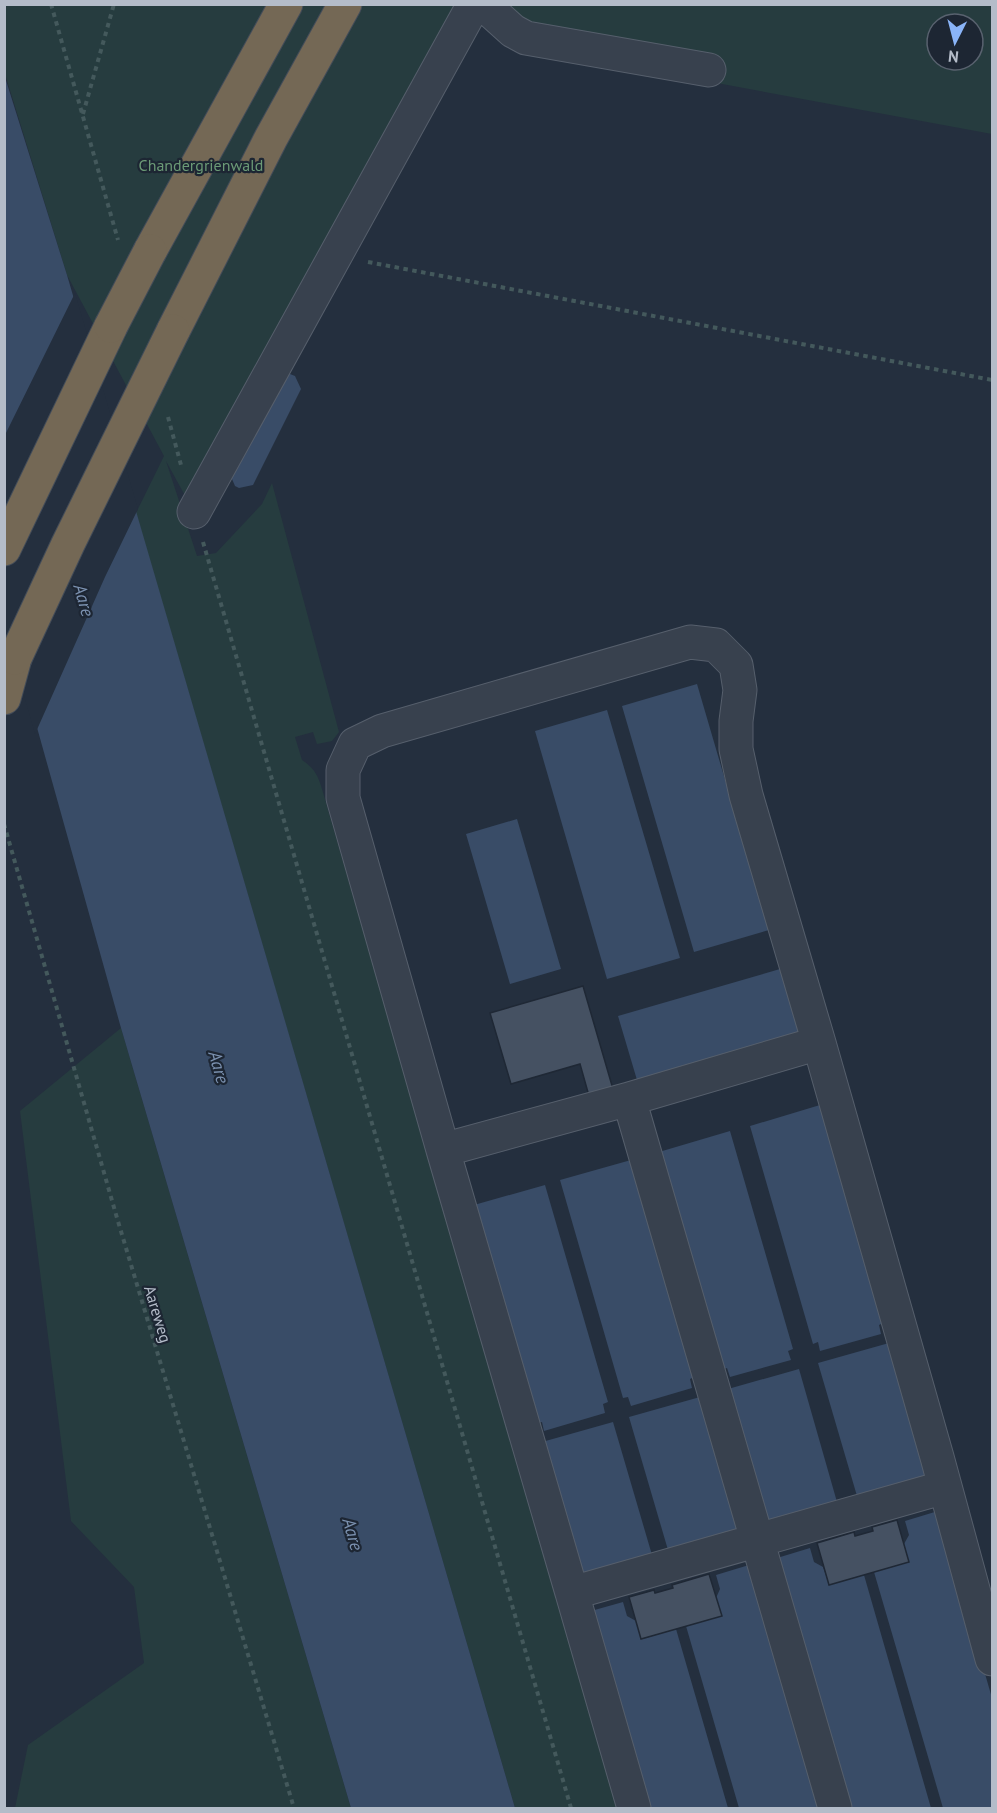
<svg xmlns="http://www.w3.org/2000/svg" width="997" height="1813" font-family="'PT Sans',sans-serif">
  <style>
    .green { fill: #263c3f; fill-rule: evenodd }
    .water { fill: #394c67 }
    .pier { fill: #242f3e }
    .building { fill: #455162; stroke: #1f2835; stroke-width: 1.5 }
    .lines { fill: none; stroke-linecap: round; stroke-linejoin: round }
    .minor-casing { stroke: #565f6c; stroke-width: 35 }
    .highway-casing { stroke: #434c59; stroke-width: 35 }
    .path { stroke: #44595c; stroke-width: 4; stroke-dasharray: 4.5 4.5; stroke-linecap: butt }
    .minor { stroke: #38414e; stroke-width: 33 }
    .highway { stroke: #746855; stroke-width: 33 }
    .highway-bridge-casing { stroke: #434c59; stroke-width: 35; stroke-linecap: butt }
    .highway-bridge { stroke: #746855; stroke-width: 33 }
    .labels { text-anchor: middle; dominant-baseline: central; stroke-width: 4.5; stroke-linejoin: round; paint-order: stroke }
    .park-label { font-size: 16px; fill: #6b9a76; stroke: #1d2633 }
    .street-label { font-size: 16px; fill: #b4bcc9; stroke: #1d2633 }
    .water-label { font-size: 18px; font-style: italic; fill: #7c92b1; stroke: #1d2633 }
  </style>
  <rect width="100%" height="100%" fill="#242f3e"/>
  <path class="green" d="M485,4L992,5V134L517,46L475,23ZM937,24H973V60H937Z
    M4,5H474L194,512L166,461L197,556L216,553L262,504L272,483L339,732L332,741L317,744L313,732L295,737L302,760C314,768 318,775 322,789L617,1808H515L136,513L164,456L67,275L5,74Z
    M121,1028L351,1808H15L28,1745L144,1663L134,1587L71,1521L20,1111Z"/>
  <path class="water" d="M4,74L67,275L515,1808H351L121,1028L5,613Z
    M290,374L295,376L301,389L253,485L239,488L235,486L229,472L277,377Z
    M697,684L769,930L694,952L622,706Z
    M607,710L680,958L607,979L535,731Z
    M517,819L561,969L510,984L466,834Z
    M780,969L799,1032L637,1080L618,1016Z
    M820,1105L883,1323L879,1325L881,1334L820,1351L818,1342L813,1344L750,1126Z
    M730,1131L793,1349L788,1351L791,1360L730,1377L727,1368L722,1370L659,1152Z
    M631,1160L694,1377L690,1379L692,1388L631,1406L628,1397L623,1398L560,1180Z
    M545,1185L608,1402L603,1404L605,1413L544,1431L542,1422L537,1423L474,1205Z
    M889,1343L928,1476L857,1496L818,1363Z
    M799,1369L837,1502L767,1522L728,1389Z
    M700,1397L739,1530L668,1550L629,1417Z
    M613,1422L652,1555L581,1575L542,1442Z
    M938,1511L992,1698V1808H943L874,1572L909,1562L904,1544L909,1535L905,1521Z
    M810,1548L814,1562L823,1567L829,1584L864,1575L931,1808H850L777,1558Z
    M749,1565L820,1808H739L686,1626L721,1616L716,1598L720,1589L716,1575Z
    M623,1602L627,1616L636,1621L642,1639L676,1629L728,1808H649L591,1611Z"/>
  <path class="pier" d="M75,293L138,509L105,577L35,734L4,624L5,435Z"/>
  <path class="building" d="M583,986L613,1089L589,1096L580,1064L511,1084L490,1013Z
    M897,1520L909,1562L829,1585L817,1543L854,1532L855,1536L873,1531L872,1527Z
    M709,1574L722,1616L641,1639L629,1597L654,1590L655,1593L673,1588L672,1585Z"/>
  <g class="lines">
    <g class="minor-casing">
      <path id="minor" d="M483,4L513,31L526,38L709,70
        M194,512L474,4
        M819,1043L629,1099L443,1150L343,798V770L355,744L382,731L690,642L716,645L736,665L740,690L736,721V749L746,795L819,1043L937,1457L992,1659
        M629,1099L835,1808
        M443,1150L572,1593
        M634,1808L572,1593L945,1487"/>
    </g>
    <g class="highway-casing">
      <path id="highway" d="M150,251L286,4
        M173,331L271,138L345,4
        M4,549L111,326
        M4,698L15,658"/>
    </g>
    <path class="path" d="M51,4L118,240
      M83,114L114,4
      M368,262L992,380
      M168,417L181,465
      M203,542L571,1808
      M4,824L117,1218L294,1808"/>
    <use href="#minor" class="minor"/>
    <use href="#highway" class="highway"/>
    <g class="highway-bridge-casing">
      <path id="highway-bridge" d="M111,326L150,251
        M15,658L68,544L173,331"/>
    </g>
    <use href="#highway-bridge" class="highway-bridge"/>
  </g>
  <g class="labels">
    <g class="park-label">
      <text x="201" y="165">Chandergrienwald</text>
    </g>
    <g class="street-label">
      <text transform="translate(158 1314) rotate(73)">Aareweg</text>
    </g>
    <g class="water-label">
      <text transform="translate(84 600) rotate(74)">Aare</text>
      <text transform="translate(219 1067) rotate(74)">Aare</text>
      <text transform="translate(353 1534) rotate(74)">Aare</text>
    </g>
  </g>
  <rect width="997" height="1813" fill="none" stroke="#b4bcc9" stroke-width="12"/>
  <g transform="translate(955 42) rotate(186)"><circle r="28" fill="#1d2633" stroke="#59626f" stroke-width="1.5"/>
  <path d="M0-4.5L10 22L0 15L-10 22Z" fill="#8ab4f8"/>
  <text y="-9" font-size="16" font-weight="bold" text-anchor="middle" fill="#b4bcc9">N</text>
  </g>
</svg>
